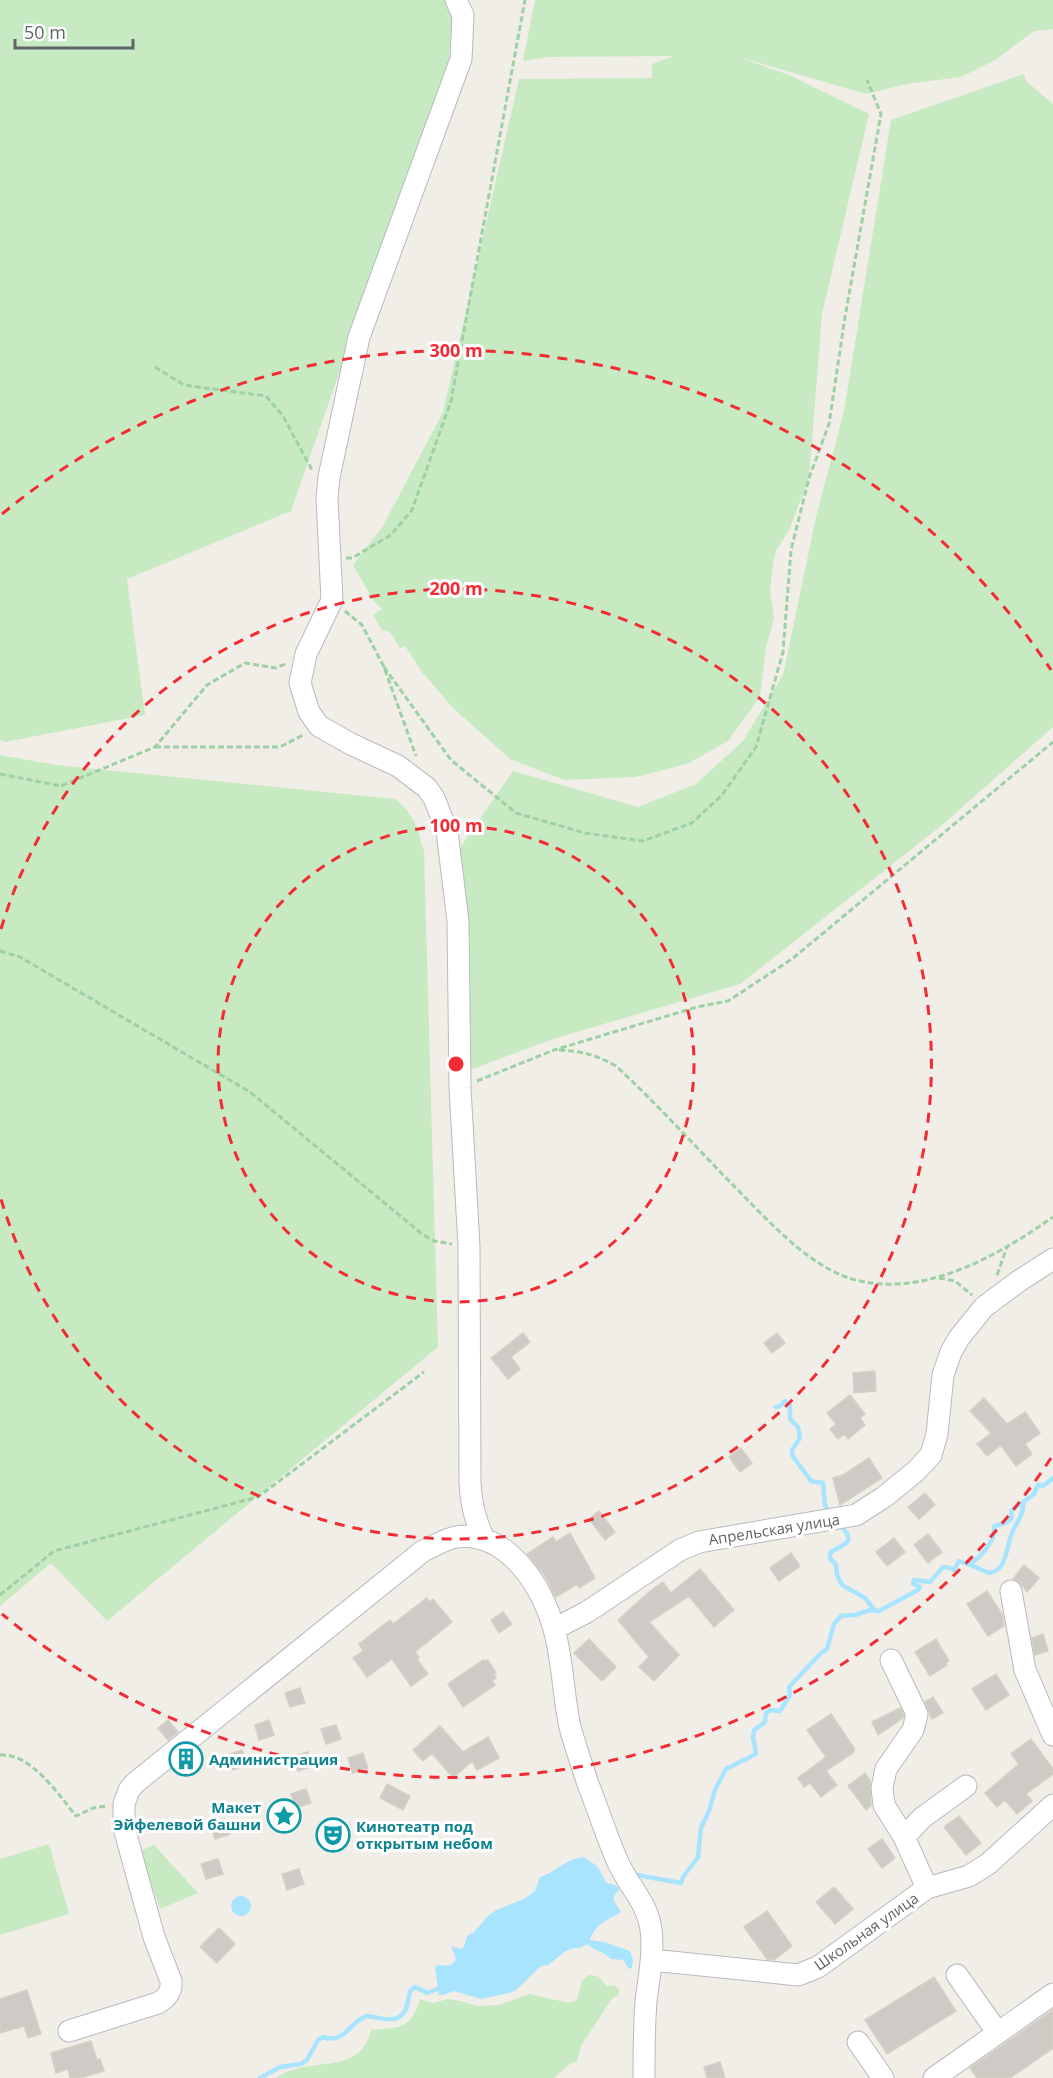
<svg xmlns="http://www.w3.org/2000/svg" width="1053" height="2078" font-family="'Open Sans',sans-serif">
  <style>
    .green { fill: #c7eac3 }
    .water { fill: #a9e4ff }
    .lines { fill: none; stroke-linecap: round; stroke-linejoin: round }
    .stream { stroke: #a9e4ff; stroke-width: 4.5 }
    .building { fill: #cecbc6; stroke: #d6cfc5; stroke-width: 1.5 }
    .minor-casing { stroke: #b7babe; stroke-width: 23 }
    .path { stroke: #9ed0a5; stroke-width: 3; stroke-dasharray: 6 3; stroke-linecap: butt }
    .minor { stroke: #fff; stroke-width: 21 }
    .ring { fill: none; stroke: #f32b34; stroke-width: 3; stroke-dasharray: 10 8 }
    .labels { text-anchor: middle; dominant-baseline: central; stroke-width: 6; stroke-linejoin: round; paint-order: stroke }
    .street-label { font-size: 15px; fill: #5e6468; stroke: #fff }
    .culture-label { font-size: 15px; font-weight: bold; fill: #0d838f; stroke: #fff; text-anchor: start }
    .centre { fill: #f32b34; stroke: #fff; stroke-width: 3 }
    .ring-label { font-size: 18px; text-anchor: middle; font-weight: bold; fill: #f32b34; stroke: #fff; stroke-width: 6; stroke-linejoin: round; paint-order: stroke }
  </style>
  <rect width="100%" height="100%" fill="#f1eee7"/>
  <path class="green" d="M0,0H450L453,4L449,58L291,511L127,579L145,715L5,742L0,740Z
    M535,0H1053V29L1034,31L997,59L961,77L907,84L866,94L739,57L789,75L869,114L822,314L809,478L790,528L776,551L773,563L770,590L774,618L766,647L760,697L728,741L687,764L636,777L564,780L510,759L453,708L422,672L405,646L400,648L390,632L382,630L373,615L382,609L373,600L353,565L383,526L443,412L519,79L652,78V64L674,56L550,57L523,61Z
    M1024,74L1026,81L1053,104V727L941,826L740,984L553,1039L470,1070L459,849L513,771L638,807L696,784L743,741L783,675L816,517L844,411L891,120Z
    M0,755L56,765L395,799C415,814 417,829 424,851L438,1347L107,1621L51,1563L0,1606Z
    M49,1844L69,1914L0,1935V1859Z
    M154,1845L198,1893L160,1909L140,1851Z
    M588,1975L598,1976L607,1986L614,1985L619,1989L618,1995L611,2000L581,2046L577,2061L570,2064L554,2078H276C312,2054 359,2078 371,2030C400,2027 411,2030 420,1999L433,2003L448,1999L460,2001L478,2006L499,2005L529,1994L569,2003L577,2000L582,1981Z"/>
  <path class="water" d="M584,1857L597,1866L607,1883L616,1885L619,1888L618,1891L614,1896V1901L621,1912C608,1920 595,1924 590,1940L604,1942L630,1951L633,1960L632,1968L629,1969L623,1960L611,1959C604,1951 594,1951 587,1944L581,1948H574L566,1951L548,1965L541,1966L516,1990L509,1993L481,1999L454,1991L443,1995H439L435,1967L438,1965C447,1966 453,1967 456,1958L451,1946L460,1949L464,1947L467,1936L474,1932L488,1916L496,1910L524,1899L535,1891L540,1877C557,1872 564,1859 584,1857Z
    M231 1906a10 10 0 1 1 20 0a10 10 0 1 1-20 0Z"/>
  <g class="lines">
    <path class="stream" d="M776,1407L780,1406L785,1401L790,1405V1419L798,1427L800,1438L792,1450V1455L811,1481L823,1483L825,1505L829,1513
      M839,1524C859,1544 843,1543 830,1553V1558L836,1565L837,1575L842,1585L865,1598L874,1609
      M970,1565L989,1573C994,1572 998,1570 1001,1566C1007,1557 1008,1543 1012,1533C1016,1523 1025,1513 1023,1502L1034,1494L1038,1485L1043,1486L1053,1478
      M637,1875L681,1883L683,1877L698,1857L701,1828L709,1811L715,1790L726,1769L756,1754L753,1737L754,1730L765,1722L766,1713L770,1710L780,1711L790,1695L789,1687L821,1653L827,1649L834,1624L841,1616L855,1615L870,1610L879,1611L918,1590L920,1587L913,1584L914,1580L930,1582L943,1567L950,1568L954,1570L959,1561L970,1565C981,1556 996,1541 994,1526L1003,1524L1011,1519L1012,1510L1023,1502
      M260,2078L280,2067L301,2064L307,2060L318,2040L323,2037C344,2044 347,2025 366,2016C381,2017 398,2026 406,2009C408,2003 408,1996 411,1990L415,1987L427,1993L442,1987"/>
  </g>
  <path class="building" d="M523,1333L530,1342L511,1357L520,1369L508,1379L491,1358Z
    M777,1333L785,1343L772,1353L764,1343Z
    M875,1371L876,1391L854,1393L853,1373Z
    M850,1395L865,1414L860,1418L865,1425L848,1439L844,1434L838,1439L830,1429L836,1424L827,1413Z
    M984,1398L1007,1424L1025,1412L1040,1433L1025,1444L1032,1454L1016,1466L1001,1445L987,1456L977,1444L991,1433L970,1411Z
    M741,1448L752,1463L740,1472L729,1457Z
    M869,1458L882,1478L840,1505L833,1478L843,1475Z
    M925,1493L935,1505L919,1519L908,1507Z
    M599,1511L615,1532L605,1540L589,1519Z
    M570,1533L595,1578L579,1588L577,1584L556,1597L543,1573L527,1554L553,1537L556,1542Z
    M928,1534L942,1552L928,1563L914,1545Z
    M894,1538L905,1552L887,1566L876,1552Z
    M791,1553L800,1566L779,1581L770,1568Z
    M1024,1565L1039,1578L1027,1592L1020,1582L1013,1579Z
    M700,1569L734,1610L714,1627L689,1596L649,1622L679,1655L654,1681L639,1667L649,1657L618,1620L650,1591L663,1582L671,1593Z
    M987,1591L1002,1614L1004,1626L988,1636L967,1604Z
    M427,1598L429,1602L433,1599L452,1622L415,1652L419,1657L417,1659L428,1674L411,1686L392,1659L367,1677L353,1658L363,1651L359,1644L390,1620L393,1624Z
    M503,1612L512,1624L499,1633L491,1620Z
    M1043,1634L1048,1651L1035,1655L1032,1638Z
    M589,1639L616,1667L602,1681L574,1653Z
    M936,1639L949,1661L946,1663L947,1665L930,1676L915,1652Z
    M483,1660L485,1661L488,1660L496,1673L494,1674L496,1678L492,1681L495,1685L463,1707L448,1684Z
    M996,1674L1009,1695L986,1710L972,1689Z
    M300,1688L305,1703L290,1707L285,1693Z
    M933,1697L943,1713L932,1719L925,1702Z
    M900,1708L904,1715L903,1718L878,1735L872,1722Z
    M831,1714L854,1748V1752L826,1771L837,1785L821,1797L810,1783L804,1787L798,1778L826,1757L807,1730Z
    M168,1720L178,1732L168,1740L158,1728Z
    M269,1720L274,1735L259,1740L255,1725Z
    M336,1725L341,1739L326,1744L321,1729Z
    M440,1726L463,1752L488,1737L499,1758L477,1770L472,1761L453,1778L432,1753L423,1761L413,1750Z
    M1031,1739L1053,1769V1774L1026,1794L1032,1801L1017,1814L1005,1800L997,1807L985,1793L1019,1764L1011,1754Z
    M242,1750L247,1765L232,1770L227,1755Z
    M194,1752L199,1758L182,1770L178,1765Z
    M308,1752L313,1766L298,1771L293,1756Z
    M363,1753L368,1768L353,1773L348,1758Z
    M865,1773L870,1781L871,1806L866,1810L848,1786Z
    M387,1784L410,1796L403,1810L380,1798Z
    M306,1789L311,1803L296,1808L291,1794Z
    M959,1816L981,1843L966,1855L944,1827Z
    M225,1819L230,1834L215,1839L210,1824Z
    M882,1839L895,1858L882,1868L868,1849Z
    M218,1859L223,1874L206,1879L201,1864Z
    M299,1869L304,1884L287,1890L282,1874Z
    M834,1887L853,1909L835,1924L816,1902Z
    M767,1911L792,1946L774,1960L767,1959L744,1927Z
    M219,1928L235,1944L217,1963L200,1947Z
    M934,1977L956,2011L887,2054L865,2020Z
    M27,1990L41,2034L28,2038L24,2026L0,2033V1999Z
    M1053,2010V2048L1010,2078H977L970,2068Z
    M91,2041L97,2060L100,2059L104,2071L80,2078H70L68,2069L56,2073L51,2053Z
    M720,2062L725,2078H707L704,2067Z"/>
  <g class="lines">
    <g class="minor-casing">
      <path id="minor" d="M456,0L463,15L461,59L359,337L329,477L327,498L332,600L306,654L300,683L309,712L319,726L351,744L398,766L427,788L434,798L447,831L458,921L460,1088L469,1246L470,1483C471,1503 475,1522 485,1540
        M1011,1591L1025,1670L1053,1735
        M554,1629L587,1612L680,1550L699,1542L856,1515L884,1497L916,1471L931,1455L937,1434L943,1375L951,1352L959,1338L984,1307L1019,1281L1053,1259
        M891,1660L917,1714L913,1730L886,1769L882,1788L884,1805L904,1837L927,1888
        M904,1837L922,1818L966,1786
        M652,1960L798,1975L818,1967L927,1888L969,1876L988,1864L1053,1805
        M957,1975L998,2033
        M69,2031L158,2003C167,1998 172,1992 171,1981L154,1937L124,1828V1804L129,1790L135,1783L423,1551C434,1546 445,1539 456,1537C507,1530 543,1587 554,1629C563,1661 563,1695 570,1727C575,1746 582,1765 588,1784C598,1809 606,1835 617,1860C627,1885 647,1901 651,1929C654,1953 649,1977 646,2001C644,2026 644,2052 644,2078
        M858,2042L883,2078
        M934,2078L1053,1994"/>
    </g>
    <path class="path" d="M155,367L184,385L266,396L283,416L312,470
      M346,558H352L391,535L412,510L451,401L525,0
      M345,611L362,625L384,667L416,756
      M384,667L451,760L516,813L585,833L643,841L692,823L722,795L756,747L783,652L791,550L809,478L829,424L845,317L881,114L867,80
      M155,747H280L303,735
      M0,774L61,786L155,747L207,685L245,663L276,668L285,664
      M0,951L20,957L250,1092L421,1233L434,1241L452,1244
      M559,1050C581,1051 597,1055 616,1066C656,1103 693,1144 731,1183C765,1217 811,1271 860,1281C928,1296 999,1255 1053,1217
      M477,1081L554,1050L697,1007L728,1001L792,959L1053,742
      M997,1275L1007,1247
      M939,1278L955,1281L972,1295
      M0,1595L54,1551L258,1497L424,1372
      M0,1755C31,1753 58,1794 76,1816L93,1808L106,1806"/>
    <use href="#minor" class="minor"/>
  </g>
  <g class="ring">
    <circle cx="456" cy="1064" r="238"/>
    <path d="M1 929A475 475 0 1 1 1 1199"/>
    <path d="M1051 1458A713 713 0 0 1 2 1614M2 514A713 713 0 0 1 1051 670"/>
  </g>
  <defs>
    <g id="building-ring" transform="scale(1.725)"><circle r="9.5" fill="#fff" stroke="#0f9aa8" stroke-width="1.5"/><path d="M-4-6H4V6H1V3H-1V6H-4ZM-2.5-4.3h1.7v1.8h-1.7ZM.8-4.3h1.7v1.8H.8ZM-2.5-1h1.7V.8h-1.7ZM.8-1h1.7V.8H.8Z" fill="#0f9aa8"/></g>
    <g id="sight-ring" transform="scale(1.725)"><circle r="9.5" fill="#fff" stroke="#0f9aa8" stroke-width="1.5"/><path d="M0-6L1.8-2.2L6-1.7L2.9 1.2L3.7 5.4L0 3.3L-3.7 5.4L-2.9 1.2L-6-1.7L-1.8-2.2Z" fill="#0f9aa8"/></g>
    <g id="theatre-ring" transform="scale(1.725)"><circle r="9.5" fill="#fff" stroke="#0f9aa8" stroke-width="1.5"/><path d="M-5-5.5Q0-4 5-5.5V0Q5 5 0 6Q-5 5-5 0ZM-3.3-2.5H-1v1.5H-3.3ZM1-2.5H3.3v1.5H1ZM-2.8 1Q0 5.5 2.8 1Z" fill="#0f9aa8"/></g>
  </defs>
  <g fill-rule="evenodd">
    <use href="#building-ring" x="186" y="1759"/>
    <use href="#sight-ring" x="284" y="1816"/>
    <use href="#theatre-ring" x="333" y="1835"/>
  </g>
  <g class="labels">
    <g class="street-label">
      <text transform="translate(774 1529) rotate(-9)">Апрельская улица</text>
      <text transform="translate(866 1931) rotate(-35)">Школьная улица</text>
    </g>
    <g class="culture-label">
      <text x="209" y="1759">Администрация</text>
      <text x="261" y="1807" text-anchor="end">Макет<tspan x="261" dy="17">Эйфелевой башни</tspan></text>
      <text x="356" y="1826">Кинотеатр под<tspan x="356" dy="17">открытым небом</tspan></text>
    </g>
  </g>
  <circle cx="456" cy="1064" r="9" class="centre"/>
  <g class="ring-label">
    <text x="456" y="357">300 m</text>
    <text x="456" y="595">200 m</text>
    <text x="456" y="832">100 m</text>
  </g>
  <path d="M15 39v9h118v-9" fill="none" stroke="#5e6468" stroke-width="3"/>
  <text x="24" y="39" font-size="18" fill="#5e6468" stroke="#ffffff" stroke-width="4.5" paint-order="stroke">50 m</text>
</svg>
